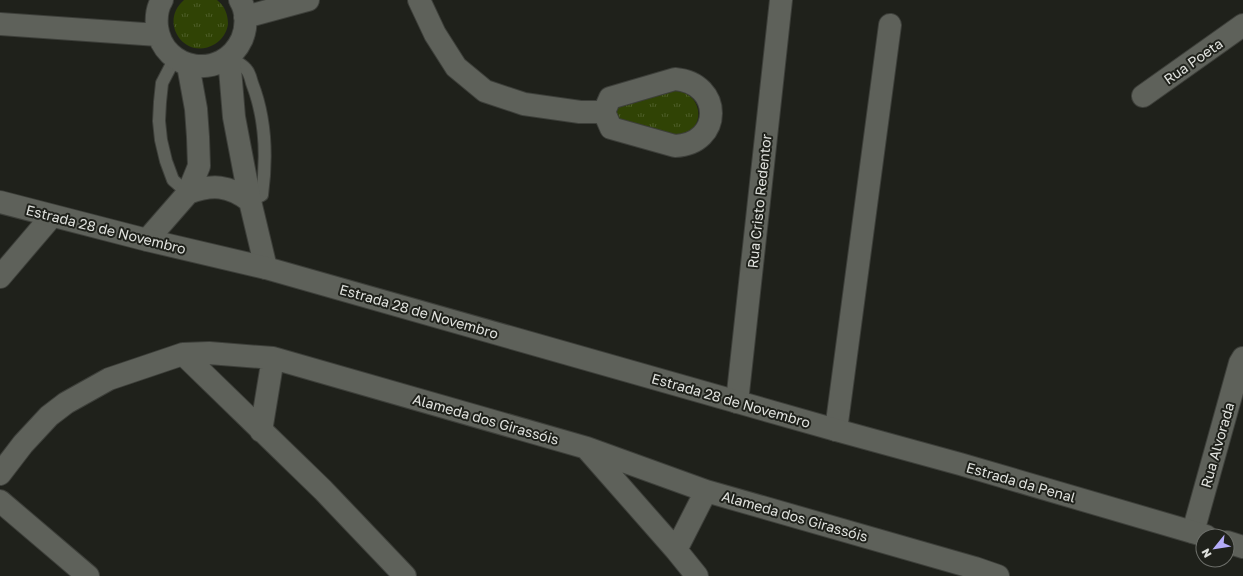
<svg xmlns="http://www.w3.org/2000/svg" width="1243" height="576" font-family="'Golos Text',sans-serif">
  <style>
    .grass { fill: url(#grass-tufts) }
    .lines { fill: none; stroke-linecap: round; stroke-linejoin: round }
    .lane-casing { stroke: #3d3f3a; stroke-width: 14 }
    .street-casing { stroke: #3d3f3a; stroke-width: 24 }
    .secondary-casing { stroke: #3d3f3a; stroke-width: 24 }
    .lane { stroke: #5e615a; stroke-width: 12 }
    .street { stroke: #5e615a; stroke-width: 22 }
    .secondary { stroke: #5e615a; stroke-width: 22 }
    .labels { text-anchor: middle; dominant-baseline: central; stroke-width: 4; stroke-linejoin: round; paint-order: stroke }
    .street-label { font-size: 14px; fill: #e0e2de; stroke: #1f211b }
  </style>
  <defs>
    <pattern id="grass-tufts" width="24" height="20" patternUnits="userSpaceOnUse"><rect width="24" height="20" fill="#304305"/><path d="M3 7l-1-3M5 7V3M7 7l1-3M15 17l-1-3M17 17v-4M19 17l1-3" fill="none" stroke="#4e5e29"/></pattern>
  </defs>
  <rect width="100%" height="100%" fill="#1f211b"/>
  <path class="grass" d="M184,0H217C225,6 228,15 228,24C227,32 222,40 215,44C185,62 158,22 184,0Z
    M673,90C708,93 705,136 675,136C670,136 664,133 660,132C646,128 633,125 620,122L616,115L618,108L620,105Z"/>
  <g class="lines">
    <g class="lane-casing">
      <path id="lane" d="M229,57C234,61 242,64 246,69C249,72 251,79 252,83C266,119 267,158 262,195L250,201
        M175,58L162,83L160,102L159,121L161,140L166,161L173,180L188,193"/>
    </g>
    <g class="street-casing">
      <path id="street" d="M162,0C157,8 156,17 157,27C163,72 223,81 242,39C247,27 247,11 240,0
        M419,0L435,34L456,67L485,91L524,104L580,112H604
        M245,17L308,0
        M0,24L158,35
        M229,57L234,117L250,201L266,268
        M675,79C723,83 723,144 675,146L611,128L604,112L610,98Z
        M1143,96L1243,25
        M188,193C212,184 229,185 250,201
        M147,240L188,193L199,166L198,137L196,109L188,65
        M0,277L52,216
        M183,354L323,490L405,576
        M737,402L781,0
        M836,430L890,25
        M261,431L273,358
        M588,450L676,550L697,576
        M0,474L23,444L49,416L66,403L109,379L183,354L209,353L273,358L587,448L706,491L975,568L998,576
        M0,501L88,576
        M1193,532L1240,363L1243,358
        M676,550L706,491"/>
    </g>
    <g class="secondary-casing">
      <path id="secondary" d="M0,202L147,240L266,268L836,430L960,464L1206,536
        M1227,542L1243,547"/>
    </g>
    <use href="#lane" class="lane"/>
    <use href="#street" class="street"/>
    <use href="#secondary" class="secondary"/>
  </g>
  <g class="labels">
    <g class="street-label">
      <text transform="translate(1193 61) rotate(-35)">Rua Poeta</text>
      <text transform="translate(759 201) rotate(-84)">Rua Cristo Redentor</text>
      <text transform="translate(106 229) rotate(14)">Estrada 28 de Novembro</text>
      <text transform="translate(419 311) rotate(16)">Estrada 28 de Novembro</text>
      <text transform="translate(731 400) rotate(16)">Estrada 28 de Novembro</text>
      <text transform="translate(486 419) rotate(16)">Alameda dos Girassóis</text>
      <text transform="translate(1217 445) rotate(-74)">Rua Alvorada</text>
      <text transform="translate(1021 482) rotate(16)">Estrada da Penal</text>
      <text transform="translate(795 516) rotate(16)">Alameda dos Girassóis</text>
    </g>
  </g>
  <g transform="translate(1215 548) rotate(240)"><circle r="19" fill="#1f211b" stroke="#6c6e69"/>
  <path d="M0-3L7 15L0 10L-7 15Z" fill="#b4acf9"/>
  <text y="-6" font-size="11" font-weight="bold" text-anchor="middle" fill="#e0e2de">N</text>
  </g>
</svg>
